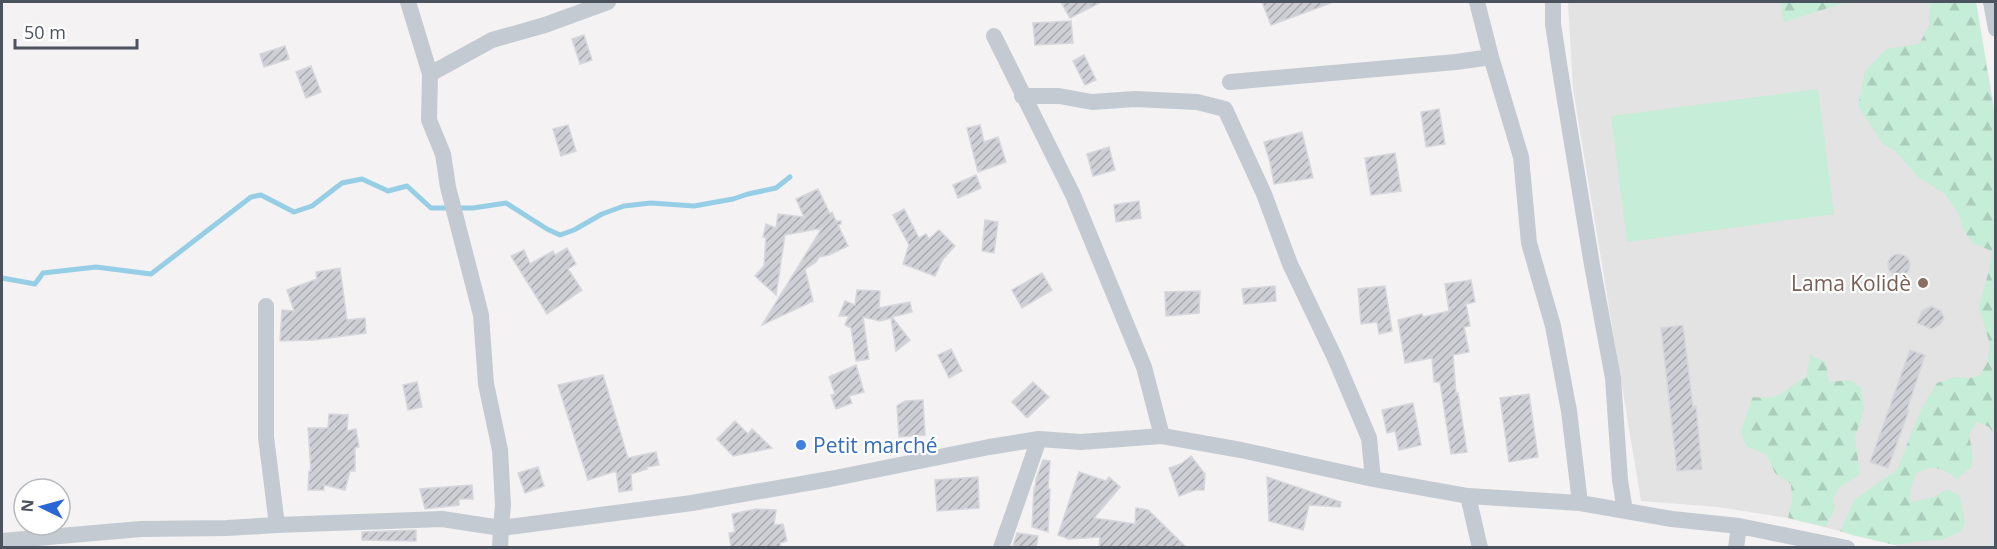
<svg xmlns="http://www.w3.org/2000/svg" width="1997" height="549" font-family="'Open Sans',sans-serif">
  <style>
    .education { fill: #e4e3e3 }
    .grass { fill: #c5edd8 }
    .forest { fill: url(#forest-firs) }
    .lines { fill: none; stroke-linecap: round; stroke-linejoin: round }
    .stream { stroke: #96cee6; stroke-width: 5 }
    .building { fill: url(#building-hatch); stroke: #d6d7dc; stroke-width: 1.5 }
    .minor { stroke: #c4cad2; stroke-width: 16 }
    .education-dot { fill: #8d6e63; stroke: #fff; stroke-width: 2 }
    .shop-dot { fill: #3f7fe0; stroke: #fff; stroke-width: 2 }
    .labels { text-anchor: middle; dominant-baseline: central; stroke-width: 4.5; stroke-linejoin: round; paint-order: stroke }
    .education-label { font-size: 21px; fill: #785e54; stroke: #fff; text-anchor: end }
    .shop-label { font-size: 21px; fill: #366cbe; stroke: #fff; text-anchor: start }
  </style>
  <defs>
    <pattern id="forest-firs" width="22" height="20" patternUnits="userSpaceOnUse" patternTransform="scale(1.5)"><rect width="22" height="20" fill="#c5edd8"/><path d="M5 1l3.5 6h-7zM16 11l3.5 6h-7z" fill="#abcdbc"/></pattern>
    <pattern id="building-hatch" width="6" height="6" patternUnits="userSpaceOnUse" patternTransform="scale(1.5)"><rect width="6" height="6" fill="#cfd0d5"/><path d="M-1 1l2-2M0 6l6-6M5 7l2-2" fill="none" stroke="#aaabb0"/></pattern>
  </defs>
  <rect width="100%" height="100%" fill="#f4f2f2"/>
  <path class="education" d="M1568,2H1976L1996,119L1995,547H1903L1788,518L1718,507L1641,501L1573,89Z"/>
  <path class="grass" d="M1818,89L1834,214L1627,242L1611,116Z"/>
  <path class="forest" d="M1780,2H1847L1784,22Z
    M1930,2H1976L1995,119V435L1989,427L1977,422L1969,434L1973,457L1971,467L1957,479C1942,468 1935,464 1916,473L1911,487L1910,502L1934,497L1947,489L1960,496L1965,522L1962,531L1942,540L1920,541L1895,545L1852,535L1840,531L1855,499L1897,470L1922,407L1937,383L1955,377L1969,378L1980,375L1987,363L1990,345L1979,307L1989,270L1992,251L1972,243L1963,229L1959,215L1945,194L1918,177L1895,151L1883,144L1858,106L1865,71L1886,49L1919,44L1929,26Z
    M1810,355L1826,362L1829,382L1850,380L1861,388L1864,410L1855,437L1860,474L1839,488L1833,499L1835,508L1826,527L1788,518L1792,501L1791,484L1775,473L1767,455L1746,446L1741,432L1752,397C1758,397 1766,399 1772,397C1785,395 1793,382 1806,378Z"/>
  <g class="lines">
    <path class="stream" d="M2,278L35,284L43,273L96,267L151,274L251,197L261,195L294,212L312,206L342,183L362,179L388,191L407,186L431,208H473L506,203L547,229L560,235L574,230L602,214L624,206L651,203L694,206L733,199L748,194L776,188L790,177"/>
  </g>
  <path class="building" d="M1061,2H1101L1070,18Z
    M1262,2H1330L1331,3L1271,25Z
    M1071,21L1073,43L1035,45L1033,23Z
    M584,35L592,60L580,64L572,39Z
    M285,46L289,59L264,67L260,54Z
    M1084,55L1096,80L1085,85L1073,61Z
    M311,66L321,92L306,98L296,72Z
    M1439,109L1445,144L1426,147L1421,112Z
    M568,125L576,151L561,156L553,129Z
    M980,125L984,142L998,137L1006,162L978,172L967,128Z
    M1302,132L1313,178L1274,184L1270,162L1264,142Z
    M1109,147L1115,170L1093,176L1087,154Z
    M1395,153L1401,191L1371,195L1365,158Z
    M976,175L981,188L958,198L953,185Z
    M818,189L830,214L832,212L836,221H841V224L838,225L848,246L829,255L819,257L816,262L805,269L813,301L762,325L822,228L785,235L776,295L755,276L764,266L766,238L763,237L766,224L776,228L778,214L804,217L796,199Z
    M1139,201L1141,218L1116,222L1114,205Z
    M904,209L919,238L926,234L929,239L939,230L955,246L943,259L935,276L903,264L909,245L893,215Z
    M985,220L998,222L994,253L982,251Z
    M567,248L576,264L568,269L582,290L547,314L511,256L524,250L530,264L553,251L555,255Z
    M1888 265a11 11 0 1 1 22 0a11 11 0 1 1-22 0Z
    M340,268L347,320L365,318L366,333L314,340L280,341L282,310L294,311L287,290L317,279L316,272Z
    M1042,273L1052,290L1022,308L1012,290Z
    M1471,280L1475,302L1466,304L1470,326L1464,327L1469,352L1453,355L1456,394L1458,393L1467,452L1451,454L1440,382H1434L1432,358L1405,363L1398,320L1422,314L1423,317L1449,311L1445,284Z
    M1275,286L1276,301L1244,304L1242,289Z
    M1385,286L1392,331L1379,334L1377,322L1361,324L1358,289Z
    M857,290L880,291L879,308L910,302L912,312L892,317L910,340L896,351L891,318L880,321L863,317L869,359L856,361L851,328L845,325L849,316H839L845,301L855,305Z
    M1200,291L1199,313L1166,316L1165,292Z
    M1931,306L1941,311L1944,318L1940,325L1931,329L1917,323L1922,311Z
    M1683,325L1693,407L1696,406L1702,469L1677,471L1661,328Z
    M951,349L962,371L949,378L938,355Z
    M1910,350L1925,355L1907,410H1909L1888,468L1870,462Z
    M856,365L864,392L849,396L852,403L836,409L831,395L835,394L829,377Z
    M603,375L628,458L656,452L659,465L647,467V469L631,474L632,490L619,492L616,471L588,480L558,385Z
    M417,382L422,407L408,410L403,385Z
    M1033,382L1049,397L1027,418L1012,402Z
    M1529,394L1538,457L1509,462L1500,398Z
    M923,400L925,435L899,437L897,406L905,401Z
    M1413,403L1421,445L1399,450L1395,431L1387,433L1382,410Z
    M329,414L348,415L347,431L356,429L359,447L355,448V471H350L345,490L324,485V490H308L309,471H311L308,428H328Z
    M735,421L748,434L752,429L772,448L733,456L717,439Z
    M1191,456L1205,474L1204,490H1195L1179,496L1169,468L1181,464Z
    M1043,460L1050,461L1048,489H1050L1048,532L1032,527L1034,488L1035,489L1036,479Z
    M538,467L544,486L525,493L518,473Z
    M1079,472L1106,481L1109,477L1120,487L1094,518L1135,524L1136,508L1148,510L1187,548H1099L1100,537L1069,539L1058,535Z
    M978,477L979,508L937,511L935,480Z
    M1267,477L1341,502L1340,507L1309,505L1303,530L1269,521Z
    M472,485L473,499H459V505L425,509L420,489Z
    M756,509L776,510L774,525L783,524L787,541L780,543L781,548H731L729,533L735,532L732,514Z
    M416,530V541L362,540V532Z
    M1017,533L1038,536L1036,548L1013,546Z"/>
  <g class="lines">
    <path class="minor" d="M1477,2L1491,57L1521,157L1529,243L1553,326L1569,411L1580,503
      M1553,2V24L1560,70L1592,265L1613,378L1620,480L1625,511
      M1991,2L1996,29
      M994,36L1073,195L1144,367L1162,436
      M430,74L492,40L545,25L608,2
      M1230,82L1456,62L1491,57
      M1022,96H1059L1092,102L1135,99L1197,102L1225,109L1264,194L1290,264L1335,358L1369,438L1373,479
      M266,306V437L277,525
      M1468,496L1480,548
      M2,541L141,529L227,528L277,525L442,519L501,528L503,505L500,450L486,384L481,315L448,187L443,154L429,120L430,74L408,2
      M500,548L501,528L692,503L830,479L989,447L1039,439L1081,442L1162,436L1241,450L1373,479L1468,496L1580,503L1672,519L1739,526L1847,548
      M1001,548L1039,439
      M1736,548L1739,526"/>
  </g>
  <circle class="education-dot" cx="1923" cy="283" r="6"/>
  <circle class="shop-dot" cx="801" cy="445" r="6"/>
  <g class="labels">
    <g class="education-label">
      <text x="1911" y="283">Lama Kolidè</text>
    </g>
    <g class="shop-label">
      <text x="813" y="445">Petit marché</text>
    </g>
  </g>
  <rect width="1997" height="549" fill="none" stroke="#4b535e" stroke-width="6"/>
  <g transform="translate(42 507) rotate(275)"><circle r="28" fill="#ffffff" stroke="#b7babf" stroke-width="1.5"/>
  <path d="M0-4.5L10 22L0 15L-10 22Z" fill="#2966d6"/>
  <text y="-9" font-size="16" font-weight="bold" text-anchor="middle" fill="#4b535e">N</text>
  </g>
  <path d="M15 39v9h122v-9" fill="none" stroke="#4b535e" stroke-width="3"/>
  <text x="24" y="39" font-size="18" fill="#4b535e" stroke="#ffffff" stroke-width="4.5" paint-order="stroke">50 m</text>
</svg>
